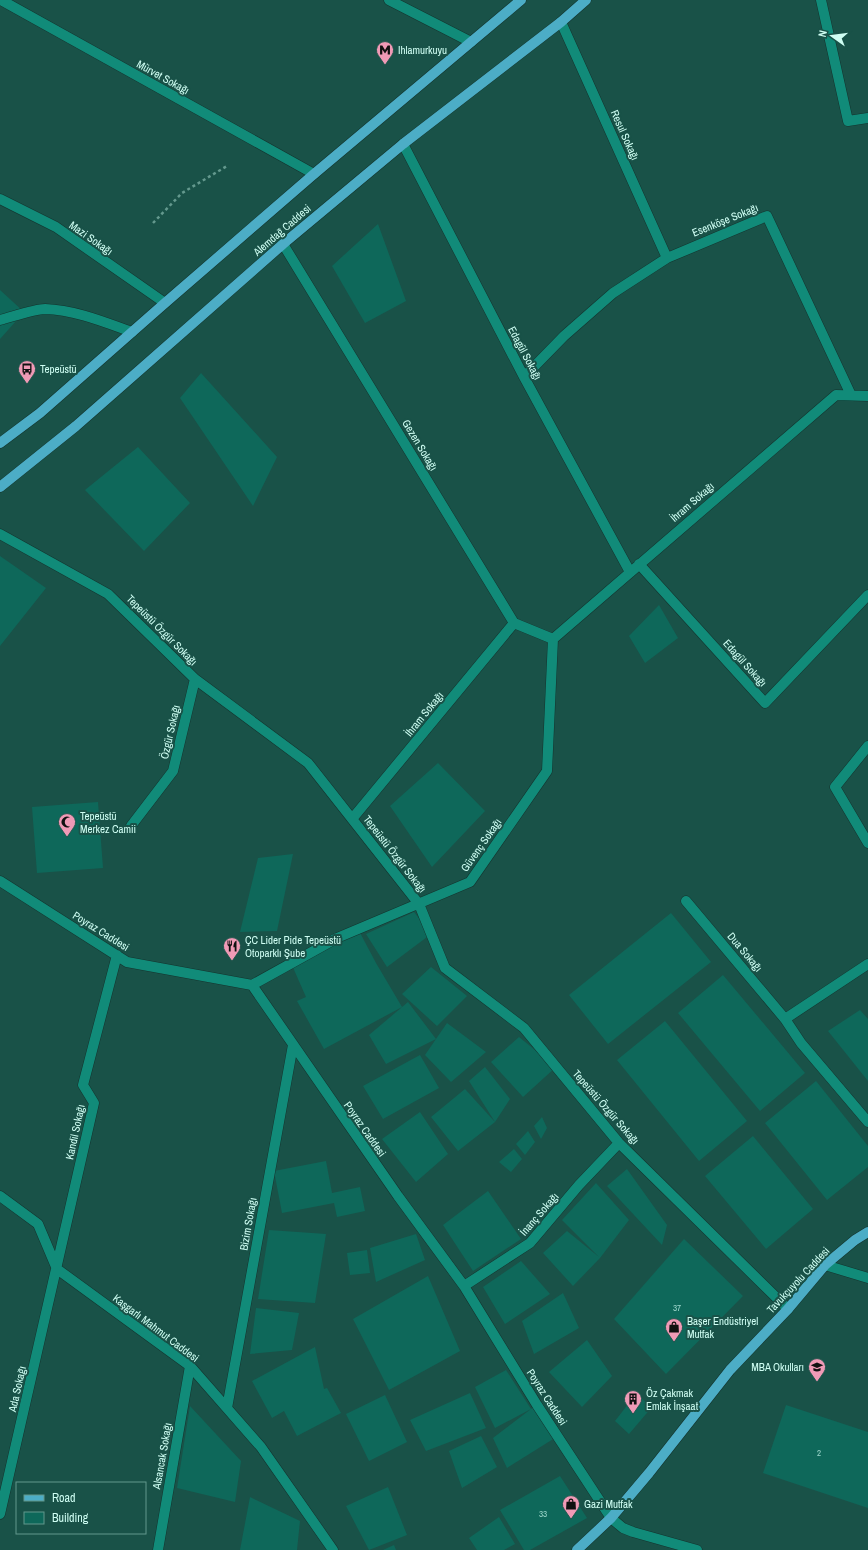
<svg xmlns="http://www.w3.org/2000/svg" width="868" height="1550" font-family="'Archivo Narrow',sans-serif">
  <style>
    .building { fill: #0e685a }
    .lines { fill: none; stroke-linecap: round; stroke-linejoin: round }
    .service-casing { stroke: #13342e; stroke-width: 11 }
    .minor-casing { stroke: #13342e; stroke-width: 11 }
    .primary-casing { stroke: #13342e; stroke-width: 11 }
    .path { stroke: #64998e; stroke-width: 2.5; stroke-dasharray: 3 3; stroke-linecap: butt }
    .service { stroke: #118b79; stroke-width: 10 }
    .minor { stroke: #118b79; stroke-width: 10 }
    .primary { stroke: #4cadc6; stroke-width: 10 }
    .labels { text-anchor: middle; dominant-baseline: central; stroke-width: 4; stroke-linejoin: round; paint-order: stroke }
    .number-label { font-size: 9px; fill: #9fd8cd }
    .poi-label { font-size: 11px; fill: #cffef3; stroke: #195248; text-anchor: start }
    .street-label { font-size: 11px; fill: #cffef3; stroke: #195248 }
  </style>
  <rect width="100%" height="100%" fill="#195248"/>
  <path class="building" d="M378,224L406,301L365,323L332,266Z
    M0,290L24,312L0,339Z
    M201,373L277,457L253,506L180,398Z
    M138,447L190,503L144,551L85,490Z
    M0,556L46,588L0,646Z
    M659,605L678,638L645,663L629,636Z
    M438,763L485,811L432,867L390,806Z
    M98,802L103,868L37,873L32,807Z
    M293,854L277,931L240,932L258,858Z
    M414,912L431,934L387,967L366,934Z
    M671,913L711,962L608,1044L569,995Z
    M358,929L376,963L402,1007L324,1049L297,1001L306,997L291,963Z
    M431,967L467,996L437,1026L402,994Z
    M723,975L805,1073L760,1111L678,1013Z
    M408,1002L436,1039L386,1064L369,1035Z
    M860,1010L868,1019V1081L828,1031Z
    M665,1021L747,1121L699,1161L617,1060Z
    M447,1023L486,1052L451,1082L425,1055Z
    M519,1037L556,1067L523,1097L491,1062Z
    M420,1055L439,1088L383,1119L363,1086Z
    M485,1067L510,1099L495,1122L458,1151L431,1117L465,1089L495,1122L469,1081Z
    M816,1081L868,1146V1167L827,1200L765,1123Z
    M420,1112L448,1154L416,1182L382,1139Z
    M542,1117L547,1128L541,1139L534,1126Z
    M528,1131L535,1142L525,1155L516,1144Z
    M753,1136L813,1209L766,1249L705,1176Z
    M514,1149L522,1159L511,1172L499,1162Z
    M326,1161L332,1193L360,1187L365,1211L337,1217L334,1203L282,1213L274,1171Z
    M627,1169L667,1225L662,1245L607,1186Z
    M596,1183L629,1220L600,1258L573,1286L543,1253L567,1231L599,1257L562,1220Z
    M488,1191L521,1239L473,1271L443,1225Z
    M269,1230L326,1234L315,1303L258,1299Z
    M416,1234L425,1260L376,1282L370,1248Z
    M684,1239L743,1296L666,1374L614,1319Z
    M367,1250L370,1273L350,1275L347,1253Z
    M521,1261L550,1294L505,1324L483,1287Z
    M428,1276L460,1351L389,1390L353,1319Z
    M563,1293L579,1328L534,1354L522,1321Z
    M256,1308L299,1313L292,1350L250,1354Z
    M587,1340L612,1376L582,1407L549,1372Z
    M315,1347L324,1389L327,1388L341,1413L297,1436L284,1411L272,1418L252,1381Z
    M506,1370L531,1409L537,1405L558,1436L507,1468L493,1438L531,1409L495,1428L475,1387Z
    M470,1393L486,1428L426,1451L410,1420Z
    M636,1394L652,1407L629,1434L615,1421Z
    M385,1395L407,1442L369,1461L346,1414Z
    M786,1405L868,1432V1508L763,1473Z
    M190,1406L241,1461L235,1502L177,1488Z
    M481,1436L497,1467L462,1488L449,1451Z
    M560,1476L587,1518L530,1550H524L500,1510Z
    M388,1487L407,1535L369,1550L346,1506Z
    M250,1497L300,1521L297,1550H240Z
    M499,1517L515,1544L504,1550H477L469,1538Z
    M394,1545L396,1550H383Z"/>
  <g class="lines">
    <g class="service-casing">
      <path id="service" d="M0,320C12,317 34,309 45,309C75,310 104,322 132,332
        M611,1518L623,1528L633,1532L697,1550"/>
    </g>
    <g class="minor-casing">
      <path id="minor" d="M1,0L314,174
        M389,0L471,42
        M821,0L848,121L868,118
        M561,22L667,258
        M403,144L524,377L630,572
        M0,199L56,227L165,303
        M283,244L514,623L553,639
        M524,377L564,336L613,293L667,258L767,216L851,395
        M0,534L108,594L195,679L308,763L419,904L445,968L524,1028L619,1143L788,1309
        M639,564L765,703L868,595
        M553,639L836,395L868,396
        M868,746L835,787L868,843
        M352,819L514,623
        M131,826L173,771L195,679
        M0,881L127,962L252,985L398,1196L464,1286L537,1405L611,1518
        M686,901L785,1019L801,1043L868,1122
        M252,985L337,938L470,882L547,771L553,639
        M785,1019L868,964
        M0,1196L38,1224L57,1269L190,1366L261,1447L333,1550
        M825,1265L868,1278
        M464,1286L530,1243L579,1185L619,1143
        M227,1408L293,1045
        M0,1514L94,1103L83,1085L117,955
        M158,1550L190,1366"/>
    </g>
    <g class="primary-casing">
      <path id="primary" d="M0,443L40,413L165,303L314,174L521,0
        M0,487L76,426L283,244L403,144L561,22L586,0
        M577,1550L611,1518L649,1473L730,1370L788,1309L825,1265L855,1240L868,1232"/>
    </g>
    <path class="path" d="M153,223L182,193L227,166"/>
    <use href="#service" class="service"/>
    <use href="#minor" class="minor"/>
    <use href="#primary" class="primary"/>
  </g>
  <defs>
    <g id="metro-pin" transform="scale(0.9)"><path d="M0 17L-7.5 6A9.5 9.5 0 1 1 7.5 6Z" fill="#f09ab6" stroke="#195248"/><path d="M-5.5 5V-5H-3L0 0L3-5H5.5V5H3V-.5L0 4L-3-.5V5Z" fill="#111"/></g>
    <g id="bus-pin" transform="scale(0.9)"><path d="M0 17L-7.5 6A9.5 9.5 0 1 1 7.5 6Z" fill="#f09ab6" stroke="#195248"/><path d="M-5-6H5V4H4V6H2V4H-2V6H-4V4H-5ZM-3.5-4V0h7V-4ZM-3.5 1.2v1.5H-2V1.2ZM2 1.2v1.5H3.5V1.2Z" fill="#111"/></g>
    <g id="mosque-pin" transform="scale(0.9)"><path d="M0 17L-7.5 6A9.5 9.5 0 1 1 7.5 6Z" fill="#f09ab6" stroke="#195248"/><path d="M3.5-4.9A6 6 0 1 0 3.5 4.9A5 5 0 1 1 3.5-4.9Z" fill="#111"/></g>
    <g id="restaurant-pin" transform="scale(0.9)"><path d="M0 17L-7.5 6A9.5 9.5 0 1 1 7.5 6Z" fill="#f09ab6" stroke="#195248"/><path d="M-5-6h1v4h1v-4h1v4h1v-4h1v5L-1.5 .5V6h-2V.5L-5-1ZM5-6V6H3V1.5H1.5Q1.5-4 5-6Z" fill="#111"/></g>
    <g id="shop-pin" transform="scale(0.9)"><path d="M0 17L-7.5 6A9.5 9.5 0 1 1 7.5 6Z" fill="#f09ab6" stroke="#195248"/><path d="M-5-2.5h2.3a2.7 3.5 0 0 1 5.4 0H5L5.5 6h-11ZM-1.5-2.5h3a1.5 2.3 0 0 0-3 0Z" fill="#111"/></g>
    <g id="school-pin" transform="scale(0.9)"><path d="M0 17L-7.5 6A9.5 9.5 0 1 1 7.5 6Z" fill="#f09ab6" stroke="#195248"/><path d="M0-5L7-2L0 1L-7-2ZM-4 1L0 2.5L4 1V4Q0 6-4 4Z" fill="#111"/></g>
    <g id="building-pin" transform="scale(0.9)"><path d="M0 17L-7.5 6A9.5 9.5 0 1 1 7.5 6Z" fill="#f09ab6" stroke="#195248"/><path d="M-4-6H4V6H1V3H-1V6H-4ZM-2.5-4.3h1.7v1.8h-1.7ZM.8-4.3h1.7v1.8H.8ZM-2.5-1h1.7V.8h-1.7ZM.8-1h1.7V.8H.8Z" fill="#111"/></g>
  </defs>
  <g fill-rule="evenodd">
    <use href="#metro-pin" x="385" y="50"/>
    <use href="#bus-pin" x="27" y="369"/>
    <use href="#mosque-pin" x="67" y="822"/>
    <use href="#restaurant-pin" x="232" y="946"/>
    <use href="#shop-pin" x="674" y="1327"/>
    <use href="#school-pin" x="817" y="1367"/>
    <use href="#building-pin" x="633" y="1399"/>
    <use href="#shop-pin" x="571" y="1504"/>
  </g>
  <g class="labels">
    <g class="number-label">
      <text x="677" y="1308">37</text>
      <text x="819" y="1453">2</text>
      <text x="543" y="1514">33</text>
    </g>
    <g class="poi-label">
      <text x="398" y="50">Ihlamurkuyu</text>
      <text x="40" y="369">Tepeüstü</text>
      <text x="80" y="816">Tepeüstü<tspan x="80" dy="13">Merkez Camii</tspan></text>
      <text x="245" y="940">ÇC Lider Pide Tepeüstü<tspan x="245" dy="13">Otoparklı Şube</tspan></text>
      <text x="687" y="1321">Başer Endüstriyel<tspan x="687" dy="13">Mutfak</tspan></text>
      <text x="804" y="1367" text-anchor="end">MBA Okulları</text>
      <text x="646" y="1393">Öz Çakmak<tspan x="646" dy="13">Emlak İnşaat</tspan></text>
      <text x="584" y="1504">Gazi Mutfak</text>
    </g>
    <g class="street-label">
      <text transform="translate(163 77) rotate(29)">Mürvet Sokağı</text>
      <text transform="translate(625 135) rotate(66)">Resul Sokağı</text>
      <text transform="translate(725 220) rotate(-22)">Esenköşe Sokağı</text>
      <text transform="translate(282 230) rotate(-41)">Alemdağ Caddesi</text>
      <text transform="translate(91 238) rotate(35)">Mazi Sokağı</text>
      <text transform="translate(525 353) rotate(62)">Edagül Sokağı</text>
      <text transform="translate(420 445) rotate(59)">Gezen Sokağı</text>
      <text transform="translate(692 502) rotate(-41)">İhram Sokağı</text>
      <text transform="translate(162 630) rotate(45)">Tepeüstü Özgür Sokağı</text>
      <text transform="translate(745 663) rotate(48)">Edagül Sokağı</text>
      <text transform="translate(424 714) rotate(-51)">İhram Sokağı</text>
      <text transform="translate(170 732) rotate(-77)">Özgür Sokağı</text>
      <text transform="translate(481 845) rotate(-55)">Güvenç Sokağı</text>
      <text transform="translate(395 854) rotate(52)">Tepeüstü Özgür Sokağı</text>
      <text transform="translate(101 931) rotate(32)">Poyraz Caddesi</text>
      <text transform="translate(745 952) rotate(50)">Dua Sokağı</text>
      <text transform="translate(606 1107) rotate(49)">Tepeüstü Özgür Sokağı</text>
      <text transform="translate(365 1129) rotate(55)">Poyraz Caddesi</text>
      <text transform="translate(75 1132) rotate(-78)">Kandil Sokağı</text>
      <text transform="translate(539 1214) rotate(-49)">İnanç Sokağı</text>
      <text transform="translate(248 1224) rotate(-80)">Bizim Sokağı</text>
      <text transform="translate(798 1280) rotate(-47)">Tavukçuyolu Caddesi</text>
      <text transform="translate(156 1328) rotate(37)">Kaşgarlı Mahmut Caddesi</text>
      <text transform="translate(17 1389) rotate(-77)">Ada Sokağı</text>
      <text transform="translate(547 1397) rotate(57)">Poyraz Caddesi</text>
      <text transform="translate(162 1456) rotate(-80)">Alsancak Sokağı</text>
    </g>
  </g>
  <rect x="16" y="1482" width="130" height="52" fill="#195248" stroke="#62978c"/>
  <rect x="24" y="1495" width="20" height="6" fill="#4cadc6" stroke="#62978c"/>
  <text x="52" y="1502" font-size="12" fill="#cffef3">Road</text>
  <rect x="24" y="1512" width="20" height="12" fill="#0e685a" stroke="#62978c"/>
  <text x="52" y="1522" font-size="12" fill="#cffef3">Building</text>
  <g transform="translate(832 36) rotate(284)" stroke="#195248" stroke-width="3" paint-order="stroke">
  <path d="M0-3L7 15L0 10L-7 15Z" fill="#cffef3"/>
  <text y="-6" font-size="11" font-weight="bold" text-anchor="middle" fill="#cffef3">N</text>
  </g>
</svg>
